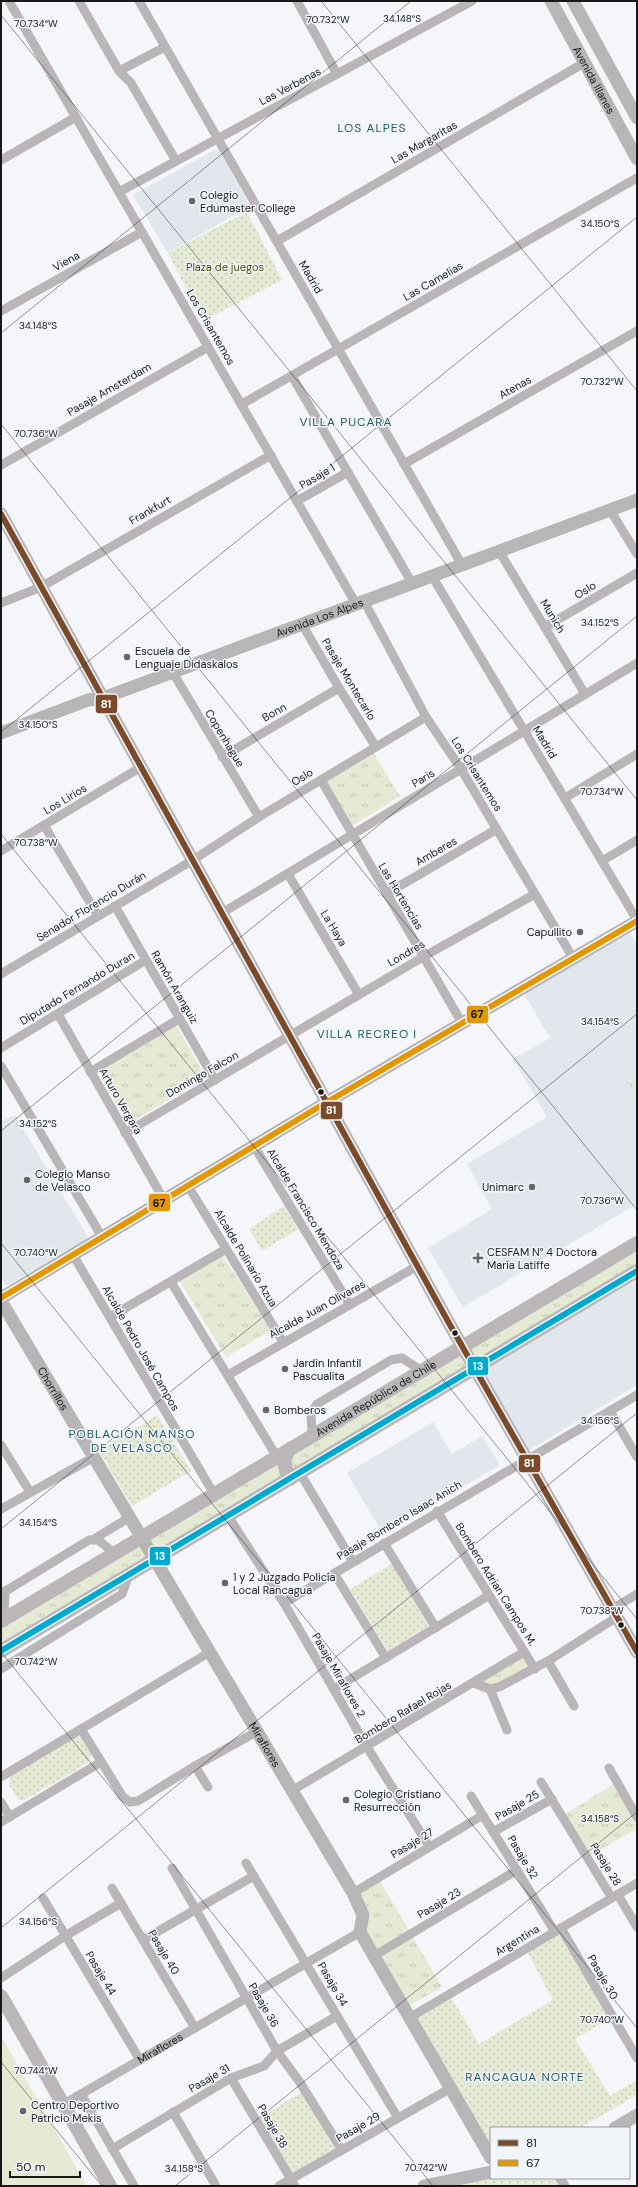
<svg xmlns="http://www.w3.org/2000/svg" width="638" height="2187" font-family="'DM Sans',sans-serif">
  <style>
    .built { fill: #e2e7ee }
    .grass { fill: url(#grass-tufts) }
    .park { fill: url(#park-dots) }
    .garden { fill: #e5ead4 }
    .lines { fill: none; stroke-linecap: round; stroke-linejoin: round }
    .street { stroke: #b9b5b8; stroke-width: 9 }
    .secondary { stroke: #b8b5b7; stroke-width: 13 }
    .primary { stroke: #bbb7b9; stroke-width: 14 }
    .bus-1-casing { stroke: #f2f6fb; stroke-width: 9 }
    .bus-2-casing { stroke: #f2f6fb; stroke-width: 9 }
    .bus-3-casing { stroke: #f2f6fb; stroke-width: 9 }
    .bus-1 { stroke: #7a4b2a; stroke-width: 6 }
    .bus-2 { stroke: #e19803; stroke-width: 6 }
    .bus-3 { stroke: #00a9ce; stroke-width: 6 }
    .ticks { fill: none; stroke: #17181a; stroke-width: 1; stroke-opacity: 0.45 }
    .poi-dot { fill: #646668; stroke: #f2f6fb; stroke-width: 1.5 }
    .bus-dot { fill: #17181a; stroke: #f2f6fb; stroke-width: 1.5 }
    .labels { text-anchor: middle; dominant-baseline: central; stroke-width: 3; stroke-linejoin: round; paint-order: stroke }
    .street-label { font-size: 11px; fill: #17181a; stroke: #f2f6fb }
    .poi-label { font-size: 11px; fill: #17181a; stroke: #f2f6fb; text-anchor: start }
    .park-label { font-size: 11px; fill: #484d05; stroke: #f2f6fb }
    .neighbourhood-label { font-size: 12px; letter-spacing: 1px; fill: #215a63; stroke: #f2f6fb }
    .ticks-label { font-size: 10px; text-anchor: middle; fill: #17181a; stroke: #f2f6fb; stroke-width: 3; stroke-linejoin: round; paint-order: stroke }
    .line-badge { stroke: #f2f6fb; stroke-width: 1.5 }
    .badge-label { font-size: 11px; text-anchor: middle; font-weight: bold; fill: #fff }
    .pale-badge-label { font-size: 11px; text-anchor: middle; font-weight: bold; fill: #111 }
  </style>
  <defs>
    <pattern id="grass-tufts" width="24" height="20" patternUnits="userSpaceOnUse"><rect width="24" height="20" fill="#e5ead4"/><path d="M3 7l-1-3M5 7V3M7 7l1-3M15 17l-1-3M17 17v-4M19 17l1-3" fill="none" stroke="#c4c8b5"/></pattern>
    <pattern id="park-dots" width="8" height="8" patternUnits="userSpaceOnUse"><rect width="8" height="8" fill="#e5ead4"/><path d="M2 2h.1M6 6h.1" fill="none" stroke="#c4c8b5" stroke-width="1.8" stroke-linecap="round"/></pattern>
  </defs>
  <rect width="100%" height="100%" fill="#f4f6f9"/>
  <path class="built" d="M218,148L250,206L168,253L133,195Z
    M630,933L637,945V1204L463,1307L428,1248L492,1209L467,1164L547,1117L513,1059L550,1038L523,992Z
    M15,1115L88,1237L85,1242L6,1286L1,1277V1122Z
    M637,1280V1385L526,1452L481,1371Z
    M433,1422L452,1454L482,1436L500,1465L383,1534L347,1473Z"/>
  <path class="grass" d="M372,751L400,796L352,826L325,779Z
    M175,1023L206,1078L128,1124L97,1069Z
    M637,1078V1097L629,1083Z
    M637,1251V1267L1,1646V1629Z
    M222,1255L271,1330L226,1357L179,1280Z
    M525,1653L534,1669L489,1693H482L469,1685Z
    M617,1782L637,1817V1829L587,1857L562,1816Z
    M380,1881L442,1987L410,2005L367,1932L370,1915L358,1894Z"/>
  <path class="park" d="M247,212L282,280L203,321L168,253Z
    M284,1206L298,1229L262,1251L249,1229Z
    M157,1415L191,1471L132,1506L99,1451Z
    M392,1564L429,1626L388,1651L350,1589Z
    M77,1736L81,1737L92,1755L88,1763L25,1800H19L9,1785L11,1774Z
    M560,1933L609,2019L575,2039L610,2096L637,2080V2095L580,2128H491V2150L414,2019L451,1997L479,2044L553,2000L527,1952Z
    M305,2090L340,2148L292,2176L258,2119Z
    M491,2178H556L560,2186H438Z"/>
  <path class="garden" d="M1,2036L87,2186H1Z"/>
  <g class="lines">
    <g class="street">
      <path d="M9,1L356,604"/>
      <path d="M79,1L119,71L131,83L176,161"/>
      <path d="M139,1L462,565"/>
      <path d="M297,1L337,74"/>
      <path d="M119,71L165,47"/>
      <path d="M1,160L76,117"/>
      <path d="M119,192L472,1"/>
      <path d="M277,241L584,63"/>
      <path d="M1,311L142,232"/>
      <path d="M292,376L412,583"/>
      <path d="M242,404L637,178"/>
      <path d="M404,464L637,331"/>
      <path d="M1,465L208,347"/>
      <path d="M297,501L348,472"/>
      <path d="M610,510L637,554"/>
      <path d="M499,551L585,694"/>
      <path d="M432,576L637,920"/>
      <path d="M364,601L426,717L461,769L573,958"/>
      <path d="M1,603L41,587L271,455"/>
      <path d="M302,624L339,688L376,747"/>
      <path d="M545,627L637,573"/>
      <path d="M172,671L259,817"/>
      <path d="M222,757L339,688"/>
      <path d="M321,780L462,1023"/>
      <path d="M565,798L637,754"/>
      <path d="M44,825L98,916"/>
      <path d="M1,851L141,767"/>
      <path d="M602,861L637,840"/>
      <path d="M288,874L359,995"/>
      <path d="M386,894L497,829"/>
      <path d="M115,906L215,1080"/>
      <path d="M222,913L637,663"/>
      <path d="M1,974L193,860L259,817L426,717"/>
      <path d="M58,1014L164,1200"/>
      <path d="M1,1048L146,960"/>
      <path d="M1,1066L102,1237"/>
      <path d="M90,1072L179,1019"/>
      <path d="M125,1133L423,957L535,894"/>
      <path d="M254,1146L350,1305"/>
      <path d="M188,1186L283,1342"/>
      <path d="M73,1255L214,1494"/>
      <path d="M171,1282L277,1457"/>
      <path d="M110,1317L226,1249"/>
      <path d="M228,1375L419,1265"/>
      <path d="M610,1411L637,1457"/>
      <path d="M312,1435L311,1413L317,1404L391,1360L402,1358L422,1371"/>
      <path d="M1,1445L30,1492"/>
      <path d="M300,1473L353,1562"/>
      <path d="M1,1509L94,1457"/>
      <path d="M437,1511L535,1669"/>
      <path d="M228,1516L284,1603L367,1747L429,1846"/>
      <path d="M94,1539L130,1517"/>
      <path d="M384,1543L436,1628"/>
      <path d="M334,1573L386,1658"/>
      <path d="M1,1594L89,1540H98L113,1552"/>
      <path d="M284,1603L637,1395"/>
      <path d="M612,1609L637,1594"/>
      <path d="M4,1619L5,1591"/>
      <path d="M548,1661L574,1706"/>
      <path d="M1,1669L122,1594L129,1575"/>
      <path d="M474,1683L490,1689L499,1687L548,1661L617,1617"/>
      <path d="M334,1689L488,1596"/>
      <path d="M490,1689L507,1730"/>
      <path d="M81,1729L123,1797L130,1802L138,1801L195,1766L258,1731"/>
      <path d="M195,1766L208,1787"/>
      <path d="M609,1768L637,1817"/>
      <path d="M1,1777L210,1652"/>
      <path d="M541,1782L612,1898"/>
      <path d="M293,1790L524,1652"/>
      <path d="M471,1796L555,1932"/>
      <path d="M1,1802L10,1817"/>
      <path d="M1,1822L101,1762"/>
      <path d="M493,1832L552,1799"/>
      <path d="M246,1863L398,2118"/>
      <path d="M172,1868L277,2051L299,2081L342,2150"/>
      <path d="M112,1888L195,2028"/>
      <path d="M353,1893L483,1815"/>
      <path d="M618,1895L637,1927"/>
      <path d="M43,1898L140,2060"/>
      <path d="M561,1928L637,2058"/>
      <path d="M143,1940L254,1876"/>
      <path d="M374,1956L517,1870"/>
      <path d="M1,1978L65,1936L121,1903"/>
      <path d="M409,2018L637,1883"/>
      <path d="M231,2078L295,2186"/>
      <path d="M81,2094L134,2186"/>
      <path id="s1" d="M64,2104L360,1932"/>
      <path d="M173,2112L216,2186"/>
      <path d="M112,2149L231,2078L264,2066L277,2051L337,2016"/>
      <path d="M560,2178L565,2186"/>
      <path d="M279,2186L449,2089"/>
    </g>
    <g class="secondary">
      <path id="s2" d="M551,1L637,159"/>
      <path d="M573,1L637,118"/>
      <path d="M1,514L450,1325L637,1652"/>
      <path id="s3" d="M1,733L88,700L103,698L637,500"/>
      <path d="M1,1298L317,1108L637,921"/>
      <path id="s4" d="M1,1301L353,1893L363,1915L360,1932L491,2158"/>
      <path d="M615,2128L637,2115"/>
      <path d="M424,2186L491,2172"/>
    </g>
    <g class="primary">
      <path d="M290,1479C284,1468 282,1459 290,1449"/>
      <path id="s5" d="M1,1621L637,1243"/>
      <path d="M1,1651L637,1271"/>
      <path d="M1,1996L110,2186"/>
    </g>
    <g class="bus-1-casing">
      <path id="bus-1" d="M1,514L450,1325L637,1652"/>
    </g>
    <g class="bus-2-casing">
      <path id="bus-2" d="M1,1298L317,1108L637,921"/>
    </g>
    <g class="bus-3-casing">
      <path id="bus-3" d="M1,1651L637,1271"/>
    </g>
    <use href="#bus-1" class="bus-1"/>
    <use href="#bus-2" class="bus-2"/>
    <use href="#bus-3" class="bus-3"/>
  </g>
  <path class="ticks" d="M321,1L637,391M1,15L637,800M1,333L411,1M1,424L637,1210M1,732L637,217M1,834L637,1619M1,1131L637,616M1,1243L637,2028M1,1529L637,1014M1,1652L433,2186M1,1928L637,1413M1,2062L102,2186M175,2186L637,1812"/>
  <g class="poi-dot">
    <circle cx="192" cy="201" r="4"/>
    <circle cx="127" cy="657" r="4"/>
    <circle cx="580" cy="932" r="4"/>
    <circle cx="27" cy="1180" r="4"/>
    <circle cx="532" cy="1187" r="4"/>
    <path d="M476 1252h4v4h4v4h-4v4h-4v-4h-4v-4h4z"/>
    <circle cx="285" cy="1369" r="4"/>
    <circle cx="266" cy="1410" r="4"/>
    <circle cx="225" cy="1583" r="4"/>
    <circle cx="346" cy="1800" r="4"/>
    <circle cx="23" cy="2111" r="4"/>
  </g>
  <g class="bus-dot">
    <circle cx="321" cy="1092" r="3.5"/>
    <circle cx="455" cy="1333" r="3.5"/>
    <circle cx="621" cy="1625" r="3.5"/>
  </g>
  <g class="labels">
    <g class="street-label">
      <text stroke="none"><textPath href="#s2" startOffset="90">Avenida Illanes</textPath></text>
      <text transform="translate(290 86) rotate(-28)">Las Verbenas</text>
      <text transform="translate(424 142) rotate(-30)">Las Margaritas</text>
      <text transform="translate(66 261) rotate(-29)">Viena</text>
      <text transform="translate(311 277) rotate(60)">Madrid</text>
      <text transform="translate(433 281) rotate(-30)">Las Camelias</text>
      <text transform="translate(211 327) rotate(60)">Los Crisantemos</text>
      <text transform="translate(515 387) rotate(-30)">Atenas</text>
      <text transform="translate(109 389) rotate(-30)">Pasaje Amsterdam</text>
      <text transform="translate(317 476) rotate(-30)">Pasaje 1</text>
      <text transform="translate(150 510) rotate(-30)">Frankfurt</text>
      <text transform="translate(585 590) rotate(-31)">Oslo</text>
      <text transform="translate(553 616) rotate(59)">Munich</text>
      <text stroke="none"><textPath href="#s3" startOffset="339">Avenida Los Alpes</textPath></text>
      <text transform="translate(349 679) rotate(59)">Pasaje Montecarlo</text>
      <text transform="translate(274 712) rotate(-30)">Bonn</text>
      <text transform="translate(225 738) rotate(59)">Copenhague</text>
      <text transform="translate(545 742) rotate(59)">Madrid</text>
      <text transform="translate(477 774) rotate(58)">Los Crisantemos</text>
      <text transform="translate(302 777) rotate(-31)">Oslo</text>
      <text transform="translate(423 778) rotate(-31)">Paris</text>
      <text transform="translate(65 799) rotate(-31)">Los Lirios</text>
      <text transform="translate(436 851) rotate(-30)">Amberes</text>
      <text transform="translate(401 896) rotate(59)">Las Hortencias</text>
      <text transform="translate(91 906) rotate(-31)">Senador Florencio Durán</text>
      <text transform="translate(334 928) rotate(59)">La Haya</text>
      <text transform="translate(406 953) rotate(-30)">Londres</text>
      <text transform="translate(175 987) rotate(60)">Ramón Aranguiz</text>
      <text transform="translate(77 988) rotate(-31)">Diputado Fernando Duran</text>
      <text transform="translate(202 1074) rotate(-30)">Domingo Falcon</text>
      <text transform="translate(121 1101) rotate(60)">Arturo Vergara</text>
      <text transform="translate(306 1209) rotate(59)">Alcalde Francisco Mendoza</text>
      <text transform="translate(246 1258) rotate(59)">Alcalde Polinario Azua</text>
      <text transform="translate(317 1309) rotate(-29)">Alcalde Juan Olivares</text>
      <text transform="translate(141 1348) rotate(60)">Alcalde Pedro José Campos</text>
      <text stroke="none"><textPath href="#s4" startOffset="102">Chorrillos</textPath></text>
      <text stroke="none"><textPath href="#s5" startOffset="436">Avenida República de Chile</textPath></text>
      <text transform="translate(399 1520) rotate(-31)">Pasaje Bombero Isaac Anich</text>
      <text transform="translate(496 1584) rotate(58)">Bombero Adrian Campos M.</text>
      <text transform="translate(339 1675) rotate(60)">Pasaje Miraflores 2</text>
      <text transform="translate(403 1712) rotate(-31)">Bombero Rafael Rojas</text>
      <text stroke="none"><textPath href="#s4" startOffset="516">Miraflores</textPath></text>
      <text transform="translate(517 1805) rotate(-30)">Pasaje 25</text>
      <text transform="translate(412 1843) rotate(-31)">Pasaje 27</text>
      <text transform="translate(523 1857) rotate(59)">Pasaje 32</text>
      <text transform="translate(606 1864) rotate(58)">Pasaje 28</text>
      <text transform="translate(439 1903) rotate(-31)">Pasaje 23</text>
      <text transform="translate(517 1940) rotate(-31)">Argentina</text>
      <text transform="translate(164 1952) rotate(59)">Pasaje 40</text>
      <text transform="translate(101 1973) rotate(59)">Pasaje 44</text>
      <text transform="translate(603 1977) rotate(60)">Pasaje 30</text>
      <text transform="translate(333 1984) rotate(60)">Pasaje 34</text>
      <text transform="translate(264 2005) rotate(60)">Pasaje 36</text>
      <text stroke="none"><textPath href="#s1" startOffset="111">Miraflores</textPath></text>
      <text transform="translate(209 2078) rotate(-30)">Pasaje 31</text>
      <text transform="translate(273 2126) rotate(60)">Pasaje 38</text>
      <text transform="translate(358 2127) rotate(-30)">Pasaje 29</text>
    </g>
    <g class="poi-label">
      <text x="200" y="195">Colegio<tspan x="200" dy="13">Edumaster College</tspan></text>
      <text x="135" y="651">Escuela de<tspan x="135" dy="13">Lenguaje Didaskalos</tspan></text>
      <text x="572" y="932" text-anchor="end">Capullito</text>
      <text x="35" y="1174">Colegio Manso<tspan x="35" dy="13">de Velasco</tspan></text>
      <text x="524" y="1187" text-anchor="end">Unimarc</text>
      <text x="487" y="1252">CESFAM N° 4 Doctora<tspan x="487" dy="13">María Latiffe</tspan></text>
      <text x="293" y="1363">Jardin Infantil<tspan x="293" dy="13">Pascualita</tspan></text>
      <text x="274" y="1410">Bomberos</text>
      <text x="233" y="1577">1 y 2 Juzgado Policía<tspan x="233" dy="13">Local Rancagua</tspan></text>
      <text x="354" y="1794">Colegio Cristiano<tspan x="354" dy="13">Resurrección</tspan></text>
      <text x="31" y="2105">Centro Deportivo<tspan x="31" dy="13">Patricio Mekis</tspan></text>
    </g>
    <g class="park-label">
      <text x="225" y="267">Plaza de juegos</text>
    </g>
    <g class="neighbourhood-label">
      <text x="372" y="128">LOS ALPES</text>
      <text x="346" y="422">VILLA PUCARA</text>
      <text x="367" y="1034">VILLA RECREO I</text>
      <text x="132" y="1434">POBLACIÓN MANSO<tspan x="132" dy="14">DE VELASCO</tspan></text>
      <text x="525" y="2077">RANCAGUA NORTE</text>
    </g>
  </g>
  <g class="ticks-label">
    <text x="402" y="22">34.148°S</text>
    <text x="328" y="23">70.732°W</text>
    <text x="36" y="27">70.734°W</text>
    <text x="600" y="227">34.150°S</text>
    <text x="38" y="329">34.148°S</text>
    <text x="602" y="385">70.732°W</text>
    <text x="36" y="437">70.736°W</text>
    <text x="600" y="626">34.152°S</text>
    <text x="38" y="728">34.150°S</text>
    <text x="602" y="795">70.734°W</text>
    <text x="36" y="846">70.738°W</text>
    <text x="600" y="1025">34.154°S</text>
    <text x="38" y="1127">34.152°S</text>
    <text x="602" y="1204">70.736°W</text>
    <text x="36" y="1256">70.740°W</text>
    <text x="600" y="1424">34.156°S</text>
    <text x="38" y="1526">34.154°S</text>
    <text x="602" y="1614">70.738°W</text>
    <text x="36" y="1665">70.742°W</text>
    <text x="600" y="1822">34.158°S</text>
    <text x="38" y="1925">34.156°S</text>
    <text x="602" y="2023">70.740°W</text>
    <text x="36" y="2074">70.744°W</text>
    <text x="426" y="2171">70.742°W</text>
    <text x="184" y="2172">34.158°S</text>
  </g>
  <g class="line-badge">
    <rect x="95" y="694" width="23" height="20" rx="4" fill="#7a4b2a"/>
    <rect x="466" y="1005" width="23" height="19" rx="4" fill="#e19803"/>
    <rect x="320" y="1101" width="23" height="19" rx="4" fill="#7a4b2a"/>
    <rect x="148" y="1193" width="23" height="19" rx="4" fill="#e19803"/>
    <rect x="467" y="1356" width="22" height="20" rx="4" fill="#00a9ce"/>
    <rect x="518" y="1454" width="23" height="19" rx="4" fill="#7a4b2a"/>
    <rect x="149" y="1546" width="22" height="20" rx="4" fill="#00a9ce"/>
  </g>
  <g class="badge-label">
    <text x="106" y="708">81</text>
    <text x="331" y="1114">81</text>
    <text x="478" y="1370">13</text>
    <text x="529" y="1467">81</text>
    <text x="160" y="1560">13</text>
  </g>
  <g class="pale-badge-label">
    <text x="477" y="1018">67</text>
    <text x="159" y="1207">67</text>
  </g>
  <rect width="638" height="2187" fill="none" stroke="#17181a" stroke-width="4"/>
  <rect x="490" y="2127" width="140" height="52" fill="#f2f6fb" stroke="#9a9da1"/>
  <rect x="498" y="2140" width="20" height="6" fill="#7a4b2a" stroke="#9a9da1"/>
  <text x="526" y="2147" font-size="12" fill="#17181a">81</text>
  <rect x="498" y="2160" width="20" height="6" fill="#e19803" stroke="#9a9da1"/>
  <text x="526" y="2167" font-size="12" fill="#17181a">67</text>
  <path d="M10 2171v6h70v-6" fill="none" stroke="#17181a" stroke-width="2"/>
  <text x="16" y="2171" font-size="12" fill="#17181a" stroke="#f2f6fb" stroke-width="3" paint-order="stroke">50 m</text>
</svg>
